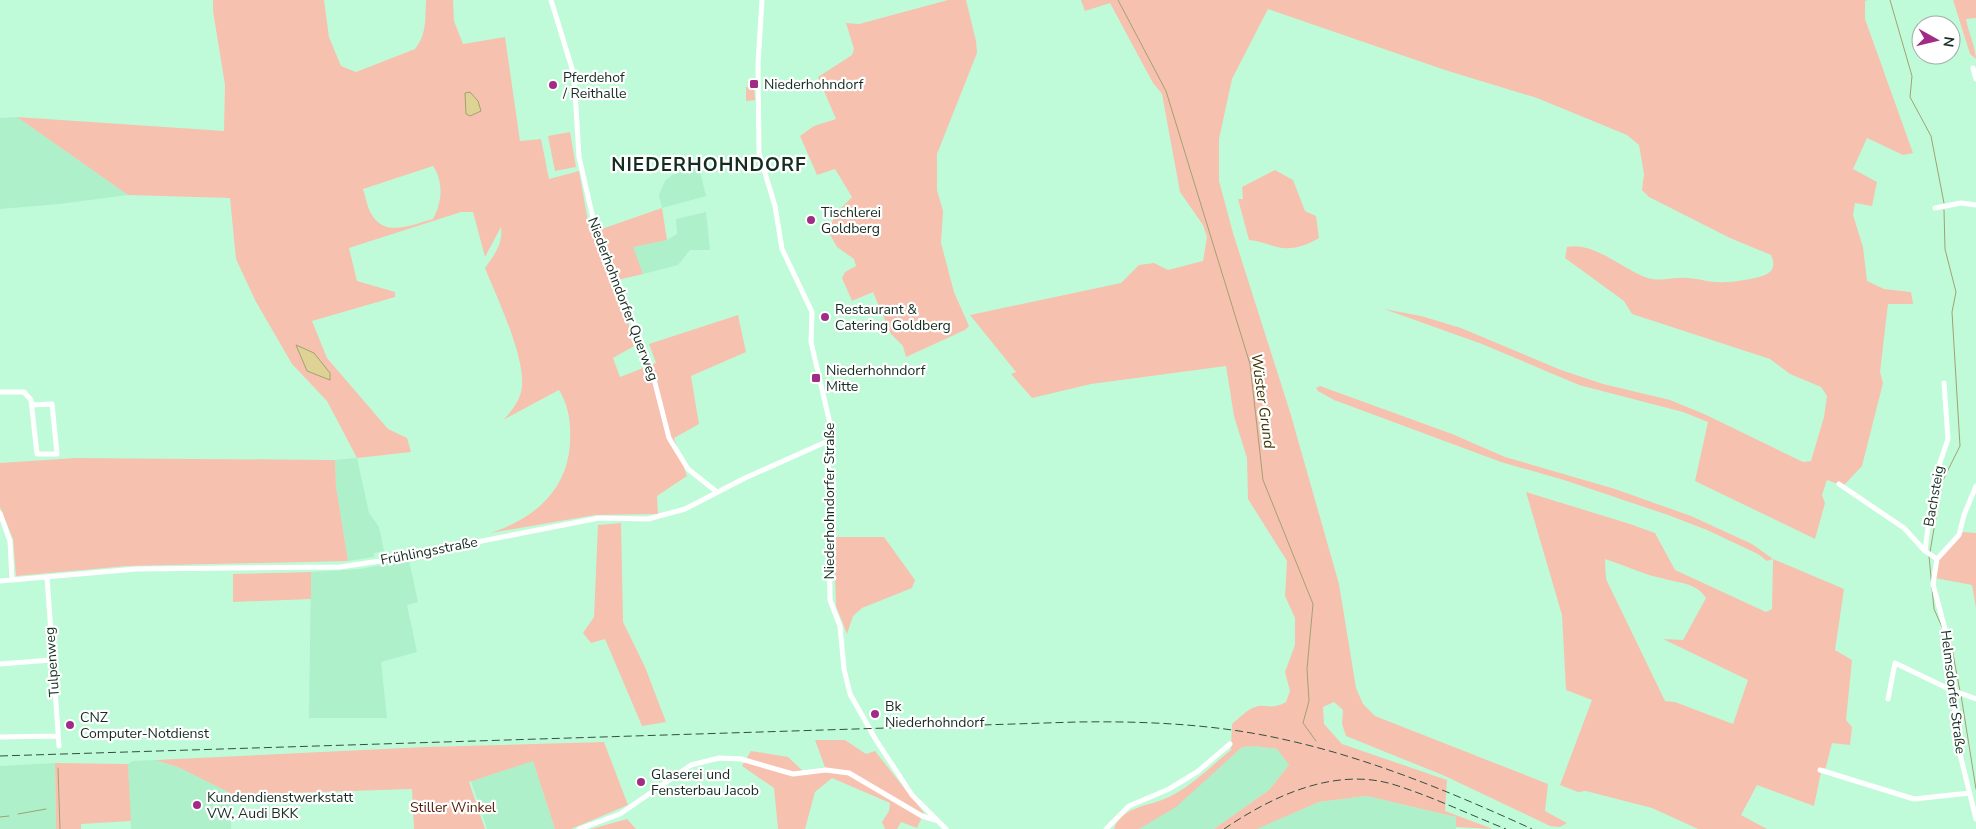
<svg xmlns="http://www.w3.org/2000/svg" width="1976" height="829" font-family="'Nunito Sans',sans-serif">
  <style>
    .built { fill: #adf0ca }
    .green { fill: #f7c1af; fill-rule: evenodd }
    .water { fill: #ded395; stroke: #a2a172 }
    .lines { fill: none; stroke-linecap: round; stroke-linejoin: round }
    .stream { stroke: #a2a172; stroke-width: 1 }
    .street { stroke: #fff; stroke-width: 5 }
    .rail { stroke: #324f3f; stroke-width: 1; stroke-dasharray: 8 4; stroke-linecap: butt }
    .poi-dot { fill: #a12c86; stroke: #fff; stroke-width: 2 }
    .labels { text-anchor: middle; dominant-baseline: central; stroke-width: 4.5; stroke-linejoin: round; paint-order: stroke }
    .poi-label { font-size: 14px; fill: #152c20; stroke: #fff; text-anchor: start }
    .street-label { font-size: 14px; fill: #152c20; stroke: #fff }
    .park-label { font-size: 14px; fill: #551d09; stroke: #fff }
    .water-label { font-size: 15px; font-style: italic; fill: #3c3401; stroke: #fff }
    .district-label { font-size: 19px; font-weight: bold; letter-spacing: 1px; fill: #152c20; stroke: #fff }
  </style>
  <rect width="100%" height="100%" fill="#c0fbd9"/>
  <path class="built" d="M17,117L128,195L59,204L0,209V118Z
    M699,167L706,196L662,208L659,195L665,181L672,175Z
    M706,212L710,250H690L678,265L643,274L632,247L667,240L677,234L676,219Z
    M357,458L369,513L379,527L384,551L374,553V557L348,561L336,486L335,460Z
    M409,560L418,602L407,605L417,652L381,662L387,718H309L311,572L360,569Z
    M1254,746L1277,749L1289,765L1269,790L1214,829H1139L1242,747Z
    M155,760L178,767L232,794L231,829H131L128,764L133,761Z
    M533,761L555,829H487L471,781Z
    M55,763L56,829H0V766Z
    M1367,796L1456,817V829H1256L1319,802Z"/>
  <path class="green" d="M213,0H324L329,37L341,66L356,72L415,49C427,35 425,18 426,0H453L454,21L463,44L505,37L520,141L541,139L549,179L579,171L590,233L662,208L667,240L633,247L643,274L613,281L636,345L613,358L620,377L656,363L649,344L738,315L746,352L691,376L699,424L674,438L687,476L657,496L658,514L595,515L490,533C534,519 568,490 570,442C571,422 569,407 559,390L503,420C512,411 520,401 522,387C525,356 497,298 485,268C495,254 503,244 501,227L485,257L473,212H461L349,248L357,281L395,292V297L312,321L327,358L388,429L407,438L411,452L357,458L327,401L292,364L255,300L236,259L230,198L128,195L17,117L224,131L225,85L213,11ZM433,166C444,182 442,203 433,219C414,224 385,238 372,215C367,208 366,197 363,189Z
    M948,0H966L976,41L977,53L937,154V190L943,211L941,243L954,292L969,326L965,330L906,357L903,346L891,334L873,292L852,301L842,278L845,272L856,266L854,259L837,247L828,231L837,212L852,197L835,169L817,175L800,136L814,126L836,119L818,77L852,55L854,49L846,23L859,24Z
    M1081,0H1868L1865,1V19L1913,153L1903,155L1867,138L1853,169L1877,182L1872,206L1855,203L1853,215L1863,247L1867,281L1884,289L1911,292L1913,304H1888L1880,372L1883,383L1862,466L1843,486L1827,480L1822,495L1825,503L1815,539L1695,481L1708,422L1683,412L1579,385L1482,344L1384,309L1421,316L1461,328L1561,370L1603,384L1670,400L1704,414L1803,462L1811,461L1824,417L1827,396L1821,387L1790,374L1770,359L1632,314L1624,301L1565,258L1567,247C1594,241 1623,270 1648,278C1660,282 1674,277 1687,278C1697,278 1707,282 1717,282C1731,283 1746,280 1759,277C1771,274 1777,268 1771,255L1730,238L1649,197L1642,190L1644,174L1639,145L1627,135L1537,98L1445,70L1268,9L1232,79L1219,139V181L1233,233L1290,412L1339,584L1356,688L1363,704L1375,716L1548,784L1545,811L1567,823L1560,827L1550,826L1445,776L1346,736L1342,724L1343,710L1334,702L1323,707L1324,724L1342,744L1447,780L1445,811L1493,829L1456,827V817L1367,796L1319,802L1257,829H1214L1269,790L1289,765L1277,749L1254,746L1242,747L1176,807L1139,829H1114C1120,809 1145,806 1162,800C1188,790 1210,767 1231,750L1232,724C1239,718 1247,710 1255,707C1265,703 1270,711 1286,702L1290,691L1285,672L1295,645V618L1285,596L1287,561L1248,499L1247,458L1234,416L1226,366L1091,384L1032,398L1011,374L1016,372L970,315L1121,283L1139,265L1154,263L1168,270L1203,261L1207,237L1203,225L1180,192L1162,94L1153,83L1110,3L1085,11Z
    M1953,0H1976V18L1966,19C1968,31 1976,49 1976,59L1970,54Z
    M746,87H754L755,100L746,101Z
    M570,132L576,167L555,171L548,136Z
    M1275,170L1293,180L1305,211L1316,216L1319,238C1307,245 1292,251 1277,247C1266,244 1260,241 1249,240L1238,199H1243L1242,187Z
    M1320,386L1452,434L1505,457L1615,489L1691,516L1752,544L1773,559L1844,589L1835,650L1852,660L1846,720L1852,727L1850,745L1832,743L1826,767L1821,772L1814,806L1757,785L1741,815L1767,829H1698L1652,808L1586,791L1578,792L1560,785L1592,700L1566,690L1562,615L1526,492L1630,524L1655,533L1675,570L1766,612L1772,609L1773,559L1767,561L1758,554L1707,530L1668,515L1564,480L1501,462L1334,400L1318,391L1316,388ZM1605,559C1624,565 1642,574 1661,578C1677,583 1696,582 1706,598L1683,640L1663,639L1748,680L1733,724L1675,702L1665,701L1606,579Z
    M76,458L335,460L336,486L348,561L127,566L16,576L13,539L0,507V463Z
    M621,523L623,622L645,667L666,722L642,726L605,639L591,643L583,633L594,617L598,525Z
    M1963,532L1976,533V608L1972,585L1935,578L1937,562Z
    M834,537H884L915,580L912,588L862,608L853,616L847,634L836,606Z
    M311,572V599L233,602V574Z
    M815,740H845L866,754L875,751L924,813L917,828L901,822L897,829H885L882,822L889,811L890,803L832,778L815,792L805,829H778L774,788L742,766L751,751L788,757L805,773L826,770Z
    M604,742L628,805L571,829H555L533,761L469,782L485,829H414L412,789L259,794V800L232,794L178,767L155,760L425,747Z
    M55,763L128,764L131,821L81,824V829H56Z
    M627,819L636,829H591Z"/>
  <path class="water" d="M470,92L478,101L481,111L470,116L466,114L465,93Z
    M296,345L314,353L330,373V380L307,371Z"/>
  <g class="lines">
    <path class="stream" d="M1118,0L1166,91L1250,364L1263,480L1313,604L1307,669L1309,701L1303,723L1316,741
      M1890,0L1912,76L1910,97L1931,136L1944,203
      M1930,552L1942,482L1960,446L1952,312L1956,292L1945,249L1944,210
      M1929,556L1934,609L1942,627
      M1950,638L1960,691
      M1961,695L1976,789
      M58,768L60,829
      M18,814L46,809
      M0,817L9,816"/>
    <path class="street" d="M551,0L574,75L579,157L595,227L618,281L653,375L669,438L688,469L717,492
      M762,0L758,64L759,153L775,206L782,249L812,312L811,342L831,428L828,441L830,600L840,626L844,669L850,694L876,740L912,795L946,829
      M1973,68L1976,79
      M1935,208L1961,203L1976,205
      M0,392H24L31,400L37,454H57L52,404L32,405
      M1839,484L1904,528L1925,551L1937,559
      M1976,486L1964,515L1959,535L1937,559L1933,584L1946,633L1959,750L1976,819
      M0,513L10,541L12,580
      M1925,551L1934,480L1948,439L1944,383
      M47,577L59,746
      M0,581L136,569L340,567L380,561L599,518L648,519L685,509L745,478L828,441
      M0,664L51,660
      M1888,699L1895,663L1949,689L1976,699
      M0,737L58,736
      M1820,770L1914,799L1970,793
      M579,829L620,814L691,765L719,758L741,759L793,774L826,770L849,773L922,816L935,820
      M1106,829L1129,806L1169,789L1197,772L1230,744"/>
    <path class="rail" d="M0,756L1077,722C1145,721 1215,724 1282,739C1369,758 1451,792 1532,829
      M1224,829C1271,797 1333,767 1392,784C1431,796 1468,814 1506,829"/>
  </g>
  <g class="poi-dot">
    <rect x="749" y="79" width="10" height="10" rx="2.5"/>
    <circle cx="553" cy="85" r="5"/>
    <circle cx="811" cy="220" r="5"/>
    <circle cx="825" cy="317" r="5"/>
    <rect x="811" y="373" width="10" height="10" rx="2.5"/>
    <circle cx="875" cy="714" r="5"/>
    <circle cx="70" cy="725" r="5"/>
    <circle cx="641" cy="782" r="5"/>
    <circle cx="197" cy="805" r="5"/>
  </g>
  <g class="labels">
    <g class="poi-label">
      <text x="563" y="77">Pferdehof<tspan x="563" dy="16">/ Reithalle</tspan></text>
      <text x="764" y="84">Niederhohndorf</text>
      <text x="821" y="212">Tischlerei<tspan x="821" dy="16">Goldberg</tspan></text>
      <text x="835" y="309">Restaurant &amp;<tspan x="835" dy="16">Catering Goldberg</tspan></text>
      <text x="826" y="370">Niederhohndorf<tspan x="826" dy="16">Mitte</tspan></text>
      <text x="885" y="706">Bk<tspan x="885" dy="16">Niederhohndorf</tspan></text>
      <text x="80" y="717">CNZ<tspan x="80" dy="16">Computer-Notdienst</tspan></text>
      <text x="651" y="774">Glaserei und<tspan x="651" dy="16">Fensterbau Jacob</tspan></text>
      <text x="207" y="797">Kundendienstwerkstatt<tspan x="207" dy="16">VW, Audi BKK</tspan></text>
    </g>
    <g class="street-label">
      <text transform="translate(623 299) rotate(69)">Niederhohndorfer Querweg</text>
      <text transform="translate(1934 496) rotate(-80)">Bachsteig</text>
      <text transform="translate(829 501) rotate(-90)">Niederhohndorfer Straße</text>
      <text transform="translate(429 551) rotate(-11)">Frühlingsstraße</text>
      <text transform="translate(52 662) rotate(-94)">Tulpenweg</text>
      <text transform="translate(1953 692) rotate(83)">Helmsdorfer Straße</text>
    </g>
    <g class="park-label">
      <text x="453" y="807">Stiller Winkel</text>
    </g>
    <g class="water-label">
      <text transform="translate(1263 401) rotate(82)">Wüster Grund</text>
    </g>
    <g class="district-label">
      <text x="709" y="165">NIEDERHOHNDORF</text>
    </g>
  </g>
  <g transform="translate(1936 40) rotate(98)"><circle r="24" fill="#ffffff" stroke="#a1aba6"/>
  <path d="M0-4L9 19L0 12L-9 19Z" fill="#a12c86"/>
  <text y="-8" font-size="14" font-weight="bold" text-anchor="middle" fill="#152c20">N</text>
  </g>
</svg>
